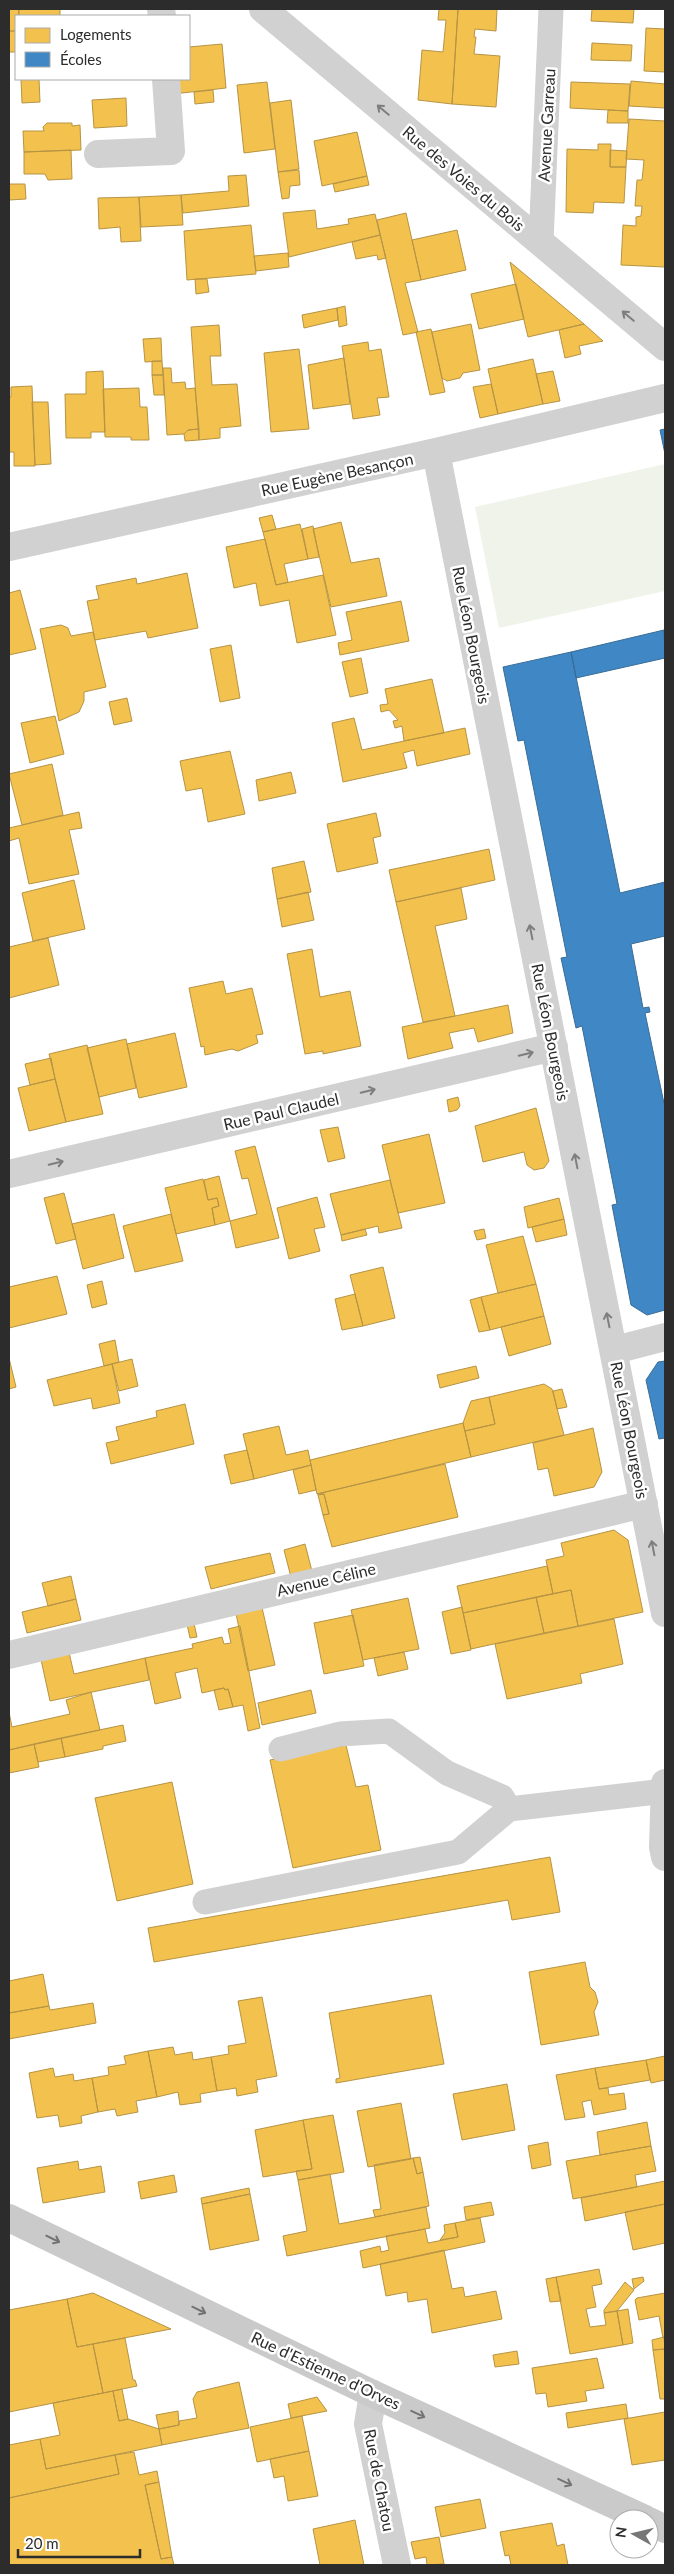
<svg xmlns="http://www.w3.org/2000/svg" width="674" height="2574" font-family="Lato,sans-serif">
  <style>
    .grass { fill: #f0f3ea }
    .homes { fill: #f2c14e; stroke: #b79444 }
    .schools { fill: #3f88c5; stroke: #396c97 }
    .lines { fill: none; stroke-linecap: round; stroke-linejoin: round }
    .lane { stroke: #d1d1d1; stroke-width: 25 }
    .street { stroke: #d1d1d1; stroke-width: 28 }
    .secondary { stroke: #cacaca; stroke-width: 28 }
    .oneway { stroke: #7e7e7e }
    .oneway2 { stroke: #737373 }
    .labels { text-anchor: middle; dominant-baseline: central; stroke-width: 5; stroke-linejoin: round; paint-order: stroke }
    .street-label { font-size: 16px; fill: #2c2c2c; stroke: #fff }
  </style>
  <rect width="100%" height="100%" fill="#fff"/>
  <path class="grass" d="M665,464V591L499,628L475,507Z"/>
  <path class="homes" d="M9,9H19L16,31H9Z
    M19,9H60V16H19Z
    M439,9H458L452,104L418,100L422,50L443,52L446,20H438Z
    M458,9H497L496,31L475,29L474,37H476L474,54L500,56L496,107L452,104Z
    M592,9H634L633,23L591,21Z
    M646,28L665,29V72L644,71Z
    M9,31H16V52H9Z
    M592,43L632,45L631,61L591,60Z
    M222,44L226,88L173,94L172,79H189V47Z
    M21,79H39L40,102L22,103Z
    M631,81L665,84V108L629,106Z
    M267,82L275,149L244,153L237,85Z
    M571,82L630,84L628,111L570,108Z
    M213,90L214,102L195,104L194,92Z
    M126,98L127,126L94,128L92,100Z
    M291,100L299,169L278,172L270,103Z
    M608,110L628,111V123H607Z
    M629,119L665,121V267L621,265L623,225L636,226V217L641,216L642,206H635L637,180H642L644,160L626,159Z
    M47,123H72V126L80,125L81,150L24,152L23,131H44L43,127Z
    M357,132L367,176L322,186L314,141Z
    M598,144H611L610,167H626L624,203L594,202L593,213L566,212L567,149L598,150Z
    M71,150L72,179L48,180L45,174H24V152Z
    M610,150L627,151L626,167H610Z
    M299,170L300,185L290,186L289,198L282,199L278,172Z
    M246,175L249,206L183,213L181,195L229,191L228,176Z
    M367,176L369,185L335,192L333,184Z
    M9,184H25L26,199L9,200Z
    M181,195L183,225L141,227L139,197Z
    M139,197L141,241L121,242L120,227L99,229L98,198Z
    M315,210L317,229L349,224L348,219L375,214L380,235L289,257L283,213Z
    M406,213L421,280L405,283L418,332L403,335L377,220Z
    M251,225L256,274L187,280L184,231Z
    M457,230L466,270L421,280L412,240Z
    M380,235L386,258L378,260L377,255L356,259L352,242Z
    M288,253L289,267L256,271L254,256Z
    M510,262L584,324L528,337Z
    M195,279H207L209,292L196,294Z
    M516,284L524,319L479,329L471,294Z
    M345,306L347,325L339,327L337,308Z
    M337,308L338,320L304,328L302,315Z
    M471,324L480,370L463,373L460,378L447,381L442,378L432,332Z
    M584,324L603,341L579,346L581,354L565,358L559,330Z
    M219,325L221,356H210L212,385L237,384L241,426L220,428V438L199,440L191,327Z
    M431,329L445,392L430,395L416,332Z
    M161,338L162,361L145,362L143,339Z
    M368,342L369,351L381,349L389,397L377,398L380,415L353,419L342,346Z
    M299,349L309,429L271,432L264,353Z
    M344,358L350,404L313,409L308,365Z
    M533,359L543,404L498,414L488,369Z
    M152,361H162L163,375H152Z
    M163,368H171L172,383L185,382L186,389L195,388L199,429L188,430L184,434L167,435Z
    M103,371L105,432H91V438H66L65,394H86V372Z
    M553,371L560,401L543,404L536,374Z
    M152,375H163L164,395H154Z
    M491,384L498,414L480,418L473,387Z
    M32,386L35,466H14V452H9V397H11V387Z
    M139,388L140,407H147L149,440H131V437H105L103,389Z
    M32,402H48L51,464L35,465Z
    M199,429V440L185,441L184,434L188,430Z
    M272,515L276,529L263,532L259,518Z
    M341,522L351,563L379,558L387,596L331,607L313,529Z
    M300,524L308,559L284,564L288,582L276,585L263,532Z
    M313,526L319,557L308,559L302,529Z
    M265,539L276,585L323,575L336,635L297,643L289,600L260,606L256,583L234,588L226,547Z
    M187,573L198,628L148,638L146,631L95,640L87,601L99,599L96,586L136,578L137,584Z
    M20,590L36,649L9,655V593Z
    M401,601L409,641L340,655L338,643L352,640L346,612Z
    M61,625L68,628L71,636L93,632L106,687L84,692V701L79,712L59,721L40,629Z
    M231,645L240,698L220,702L210,649Z
    M361,658L368,693L350,697L342,662Z
    M432,679L444,733L404,741L402,726L395,728L393,721L398,720L389,710L381,712L380,705L388,704L385,689Z
    M127,698L132,721L114,725L109,702Z
    M55,716L64,754L30,763L21,723Z
    M354,718L362,750L465,728L470,754L417,766L414,750L403,753L407,768L343,782L332,723Z
    M230,751L245,814L208,822L202,788L186,791L180,761Z
    M52,764L63,815L22,825L9,774Z
    M291,772L296,793L259,801L256,780Z
    M79,812L82,828L69,830L79,874L29,884L19,838L9,841V828Z
    M376,813L381,836L373,838L378,863L337,872L327,824Z
    M489,849L495,880L396,902L389,870Z
    M304,861L311,892L277,899L272,868Z
    M74,880L85,929L33,941L22,893Z
    M461,888L467,919L435,926L455,1016L423,1022L396,902Z
    M308,892L314,920L282,927L277,899Z
    M48,938L59,985L9,998V947Z
    M312,949L320,997L350,991L361,1046L323,1054V1051L305,1054L287,954Z
    M223,981L226,994L252,988L263,1034L256,1035L258,1043L238,1051L232,1049L205,1055L204,1046L201,1047L189,988Z
    M508,1005L513,1033L478,1042L474,1028L449,1033L453,1048L408,1059L402,1027Z
    M175,1033L187,1087L139,1098L127,1044Z
    M126,1039L136,1088L99,1097L87,1048Z
    M87,1045L103,1114L66,1122L49,1054Z
    M51,1058L55,1079L30,1085L25,1064Z
    M55,1079L66,1122L29,1131L18,1088Z
    M458,1097L460,1106L457,1110L449,1112L447,1100Z
    M536,1108L549,1161L544,1168L534,1170L527,1165L524,1152L483,1162L475,1126Z
    M338,1127L345,1158L328,1162L320,1130Z
    M429,1134L445,1203L398,1213L382,1145Z
    M255,1146L279,1238L236,1248L230,1221L257,1214L248,1178L242,1179L235,1151Z
    M219,1176L230,1221L215,1225L212,1208L219,1206L217,1198L208,1200L204,1180Z
    M203,1179L208,1200L217,1198L219,1206L212,1208L215,1225L176,1234L165,1188Z
    M390,1180L402,1228L379,1233L378,1226L341,1235L330,1194Z
    M64,1193L76,1239L56,1244L44,1198Z
    M317,1197L325,1227L314,1229L320,1251L289,1259L277,1208Z
    M559,1198L564,1219L528,1228L524,1207Z
    M114,1214L124,1258L83,1269L72,1224Z
    M171,1214L183,1261L135,1272L123,1226Z
    M564,1219L567,1235L536,1242L532,1227Z
    M365,1229L367,1235L342,1241L341,1235Z
    M484,1229L486,1238L477,1240L474,1231Z
    M523,1236L536,1284L498,1293L486,1245Z
    M383,1267L395,1318L363,1326L350,1275Z
    M57,1276L67,1314L9,1328V1287Z
    M102,1281L107,1304L92,1308L87,1285Z
    M536,1284L544,1316L490,1330L481,1297Z
    M355,1294L363,1326L342,1330L335,1299Z
    M481,1297L490,1330L479,1332L470,1300Z
    M544,1316L551,1344L509,1356L501,1327Z
    M115,1340L119,1362L104,1366L99,1344Z
    M9,1358L16,1387L9,1389Z
    M132,1359L138,1386L119,1391L112,1364Z
    M112,1364L120,1403L93,1409L91,1398L54,1406L47,1380Z
    M476,1366L479,1378L440,1388L437,1375Z
    M544,1384L552,1389L564,1435L471,1457L465,1431L495,1424L489,1397Z
    M562,1389L567,1407L557,1409L553,1391Z
    M489,1397L495,1424L465,1431L463,1423L471,1401Z
    M185,1404L194,1444L111,1464L106,1443L119,1440L116,1427L157,1417L156,1411Z
    M463,1423L471,1457L317,1494L310,1460Z
    M279,1426L286,1455L308,1450L311,1465L254,1479L243,1434Z
    M593,1428L602,1472L594,1487L554,1496L548,1468L538,1470L533,1443Z
    M247,1450L254,1479L231,1484L224,1455Z
    M445,1464L458,1517L332,1547L323,1515L329,1514L324,1494H317Z
    M311,1465L316,1490L299,1494L293,1470Z
    M324,1494L329,1514L323,1515L318,1495Z
    M614,1530L628,1540L643,1612L578,1626L571,1590L553,1594L546,1560L564,1556L561,1543Z
    M305,1544L313,1575L292,1581L284,1550Z
    M270,1553L275,1573L211,1589L205,1567Z
    M547,1566L553,1594L463,1613L457,1586Z
    M71,1576L76,1599L48,1606L42,1583Z
    M571,1590L578,1626L544,1633L536,1597Z
    M536,1597L544,1633L471,1649L463,1613Z
    M408,1598L419,1649L363,1660L351,1610Z
    M76,1599L81,1620L27,1633L22,1612Z
    M261,1603L275,1665L248,1671L235,1609Z
    M462,1607L471,1650L451,1654L442,1612Z
    M353,1615L364,1666L324,1674L314,1623Z
    M193,1619L197,1637L190,1638L186,1620Z
    M614,1619L623,1664L580,1674L582,1683L507,1699L495,1644Z
    M240,1626L260,1728L248,1731L243,1705L233,1707L228,1689L225,1690L224,1688L202,1693L197,1668L175,1673L181,1698L155,1704L145,1658L193,1648L192,1644L222,1637L224,1644L231,1643L228,1629Z
    M68,1648L74,1674L145,1658L149,1680L50,1701L40,1655Z
    M404,1652L408,1669L378,1676L374,1658Z
    M224,1688L225,1690L228,1689L233,1707L219,1710L214,1690Z
    M311,1690L316,1713L262,1725L258,1703Z
    M91,1692L100,1730L9,1750V1712L12,1727L70,1714L66,1700Z
    M123,1725L126,1741L103,1746V1749L65,1757L61,1738Z
    M61,1738L65,1757L38,1762L34,1744Z
    M34,1744L39,1767L9,1773V1750Z
    M346,1745L356,1787L368,1785L381,1850L293,1868L270,1760Z
    M172,1782L193,1884L117,1901L95,1798Z
    M550,1857L560,1912L512,1920L508,1900L154,1962L148,1928Z
    M585,1962L590,1987L595,1992L598,2002L594,2012L599,2035L541,2045L529,1972Z
    M43,1974L49,2006L9,2013V1981Z
    M431,1995L444,2064L336,2083V2079L340,2078L329,2013Z
    M262,1997L277,2076L256,2080L258,2092L237,2096L236,2088L217,2091L211,2057L229,2054L228,2046L246,2043L238,2001Z
    M93,2003L96,2023L9,2039V2013L49,2006L50,2010Z
    M173,2047L175,2055L192,2052L193,2060L211,2057L217,2091L200,2094L201,2102L180,2105L178,2092L157,2097L148,2051Z
    M148,2051L157,2097L136,2101L138,2112L117,2116L115,2109L98,2112L92,2078L109,2075L108,2067L126,2064L124,2056Z
    M665,2056V2080L651,2083L646,2060Z
    M646,2060L650,2080L599,2089L595,2068Z
    M53,2068L55,2077L73,2074L74,2081L92,2078L98,2112L81,2116L82,2123L60,2127L58,2115L37,2118L29,2073Z
    M595,2068L599,2089L608,2088L609,2095L624,2093L626,2109L594,2115L591,2100L582,2102L585,2117L565,2120L556,2075Z
    M507,2084L515,2130L462,2140L453,2094Z
    M401,2103L411,2159L368,2167L357,2111Z
    M333,2115L344,2172L298,2180L296,2171L312,2169L303,2120Z
    M303,2120L312,2169L263,2177L255,2130Z
    M647,2122L651,2146L600,2155L597,2132Z
    M548,2142L551,2165L532,2169L528,2146Z
    M651,2146L656,2171L635,2175L637,2187L573,2199L566,2161Z
    M420,2157L423,2172L417,2174L413,2158Z
    M413,2158L417,2174L423,2172L429,2206L375,2217L373,2210L381,2209L374,2165Z
    M78,2161L79,2170L101,2166L105,2192L43,2203L37,2168Z
    M330,2174L339,2224L426,2207L430,2228L287,2256L283,2236L307,2231L298,2180Z
    M174,2175L177,2192L141,2199L138,2182Z
    M665,2181V2204L585,2221L581,2198Z
    M249,2188L250,2194L202,2204L201,2198Z
    M250,2194L259,2240L210,2250L202,2204Z
    M491,2202L494,2215L466,2220L464,2207Z
    M665,2204V2243L633,2250L625,2212Z
    M480,2218L485,2242L363,2268L360,2251L380,2246L381,2252L389,2250L386,2236L425,2229L428,2243L458,2237L455,2223Z
    M455,2223L458,2237L440,2240L445,2233L444,2225Z
    M444,2250L452,2289L463,2287L465,2297L496,2291L502,2319L432,2333L427,2299L408,2302L407,2292L386,2296L380,2264Z
    M599,2269L602,2284L592,2286L596,2307L586,2309L590,2327L606,2325L604,2313L617,2311L623,2345L570,2354L556,2277Z
    M556,2277L561,2301L550,2302L546,2279Z
    M643,2277L644,2281L634,2289L632,2279Z
    M625,2282L634,2290L617,2311L604,2313V2310Z
    M93,2293L171,2329L77,2347L67,2299Z
    M665,2293V2337L663,2338L659,2316L639,2320L635,2300L637,2298Z
    M67,2299L77,2347L93,2344L103,2393L9,2412V2310Z
    M628,2309L633,2343L623,2345L617,2311Z
    M664,2337L665,2349L653,2350L652,2340Z
    M125,2338L133,2380H135L137,2386L103,2393L93,2344Z
    M665,2349V2399H660L653,2350Z
    M517,2351L519,2364L495,2367L493,2355Z
    M597,2358L604,2388L585,2391L587,2401L548,2407L546,2393L536,2394L532,2368Z
    M239,2382L249,2428L162,2445L159,2429L179,2425V2421L197,2418L193,2399L197,2392Z
    M122,2389L128,2419L119,2421L113,2391Z
    M113,2391L119,2421L128,2419L159,2429L162,2445L46,2469L40,2439L60,2435L53,2403Z
    M317,2397L327,2411L291,2418L288,2404Z
    M626,2404L628,2418L568,2428L566,2413Z
    M178,2411L179,2425L159,2429L156,2415Z
    M665,2412V2460L632,2465L624,2419Z
    M302,2416L309,2451L257,2462L250,2427Z
    M40,2439L46,2469L115,2455L119,2474L9,2498V2445Z
    M309,2451L318,2496L288,2501L284,2476L274,2478L270,2459Z
    M134,2452L139,2475L157,2471L159,2482L145,2485L161,2559L172,2557L174,2565H9V2498L119,2474L115,2455Z
    M159,2482L172,2557L161,2559L145,2485Z
    M480,2499L486,2528L441,2537L435,2507Z
    M355,2520L364,2565H320L313,2529Z
    M552,2523L557,2546L564,2544L568,2565H511L509,2555L505,2556L500,2532Z
    M439,2537L444,2564L427,2565L426,2557L415,2559L411,2542Z"/>
  <path class="schools" d="M665,429V454L660,430Z
    M664,630L665,658L576,678L571,652Z
    M571,652L620,893L665,882V936L631,944L643,1008L649,1007L650,1012L645,1013L665,1108V1310L647,1315L631,1305L612,1205L617,1204L582,1026L576,1028L561,958L567,957L524,740L518,741L503,667Z
    M665,1361V1438L659,1439L646,1380L658,1362Z"/>
  <g class="lines">
    <path class="lane" d="M541,242L551,9
      M281,1749L340,1734L389,1731L447,1773L502,1797L509,1809
      M205,1902L458,1852L509,1809L665,1791"/>
    <path class="street" d="M161,9L162,16
      M263,9L665,347
      M98,154L171,151L166,79
      M436,452L665,1613
      M9,547L436,452L665,398
      M9,1174L554,1047
      M615,1350L665,1337
      M9,1655L644,1504
      M665,1783L663,1847L665,1857
      M373,2394L368,2424L397,2565"/>
    <path class="secondary" d="M9,2218L373,2394L645,2519
      M649,2521L665,2529"/>
  </g>
  <defs><path id="oneway-shaft" d="M-6 0H5M1.5-3L5.5 0L1.5 3" fill="none" stroke-width="1.6" stroke-linecap="round" stroke-linejoin="round" transform="scale(1.25)"/></defs>
  <g class="oneway">
    <use href="#oneway-shaft" transform="translate(383 110) rotate(-140)"/>
    <use href="#oneway-shaft" transform="translate(628 316) rotate(-140)"/>
    <use href="#oneway-shaft" transform="translate(531 932) rotate(-101)"/>
    <use href="#oneway-shaft" transform="translate(526 1054) rotate(-13)"/>
    <use href="#oneway-shaft" transform="translate(368 1091) rotate(-13)"/>
    <use href="#oneway-shaft" transform="translate(576 1161) rotate(-101)"/>
    <use href="#oneway-shaft" transform="translate(56 1163) rotate(-13)"/>
    <use href="#oneway-shaft" transform="translate(608 1320) rotate(-101)"/>
    <use href="#oneway-shaft" transform="translate(653 1548) rotate(-101)"/>
  </g>
  <g class="oneway2">
    <use href="#oneway-shaft" transform="translate(53 2239) rotate(26)"/>
    <use href="#oneway-shaft" transform="translate(199 2310) rotate(26)"/>
    <use href="#oneway-shaft" transform="translate(418 2414) rotate(25)"/>
    <use href="#oneway-shaft" transform="translate(565 2482) rotate(25)"/>
  </g>
  <g class="labels">
    <g class="street-label">
      <text transform="translate(546 125) rotate(-87)">Avenue Garreau</text>
      <text transform="translate(464 178) rotate(40)">Rue des Voies du Bois</text>
      <text transform="translate(337 474) rotate(-12)">Rue Eugène Besançon</text>
      <text transform="translate(472 635) rotate(79)">Rue Léon Bourgeois</text>
      <text transform="translate(551 1032) rotate(79)">Rue Léon Bourgeois</text>
      <text transform="translate(281 1111) rotate(-13)">Rue Paul Claudel</text>
      <text transform="translate(630 1430) rotate(79)">Rue Léon Bourgeois</text>
      <text transform="translate(326 1579) rotate(-13)">Avenue Céline</text>
      <text transform="translate(326 2370) rotate(25)">Rue d'Estienne d'Orves</text>
      <text transform="translate(380 2480) rotate(79)">Rue de Chatou</text>
    </g>
  </g>
  <rect width="674" height="2574" fill="none" stroke="#2c2c2c" stroke-width="20"/>
  <rect x="15" y="15" width="175" height="65" fill="#ffffff" stroke="#ababab"/>
  <rect x="25" y="28" width="25" height="15" fill="#f2c14e" stroke="#ababab"/>
  <text x="60" y="40" font-size="15" fill="#2c2c2c">Logements</text>
  <rect x="25" y="52" width="25" height="15" fill="#3f88c5" stroke="#ababab"/>
  <text x="60" y="65" font-size="15" fill="#2c2c2c">Écoles</text>
  <g transform="translate(634 2534) rotate(278)"><circle r="24" fill="#ffffff" stroke="#ababab"/>
  <path d="M0-4L9 19L0 12L-9 19Z" fill="#767676"/>
  <text y="-8" font-size="14" font-weight="bold" text-anchor="middle" fill="#2c2c2c">N</text>
  </g>
  <path d="M18 2549v8h122v-8" fill="none" stroke="#2c2c2c" stroke-width="2.5"/>
  <text x="25" y="2549" font-size="15" fill="#2c2c2c" stroke="#ffffff" stroke-width="4" paint-order="stroke">20 m</text>
</svg>
